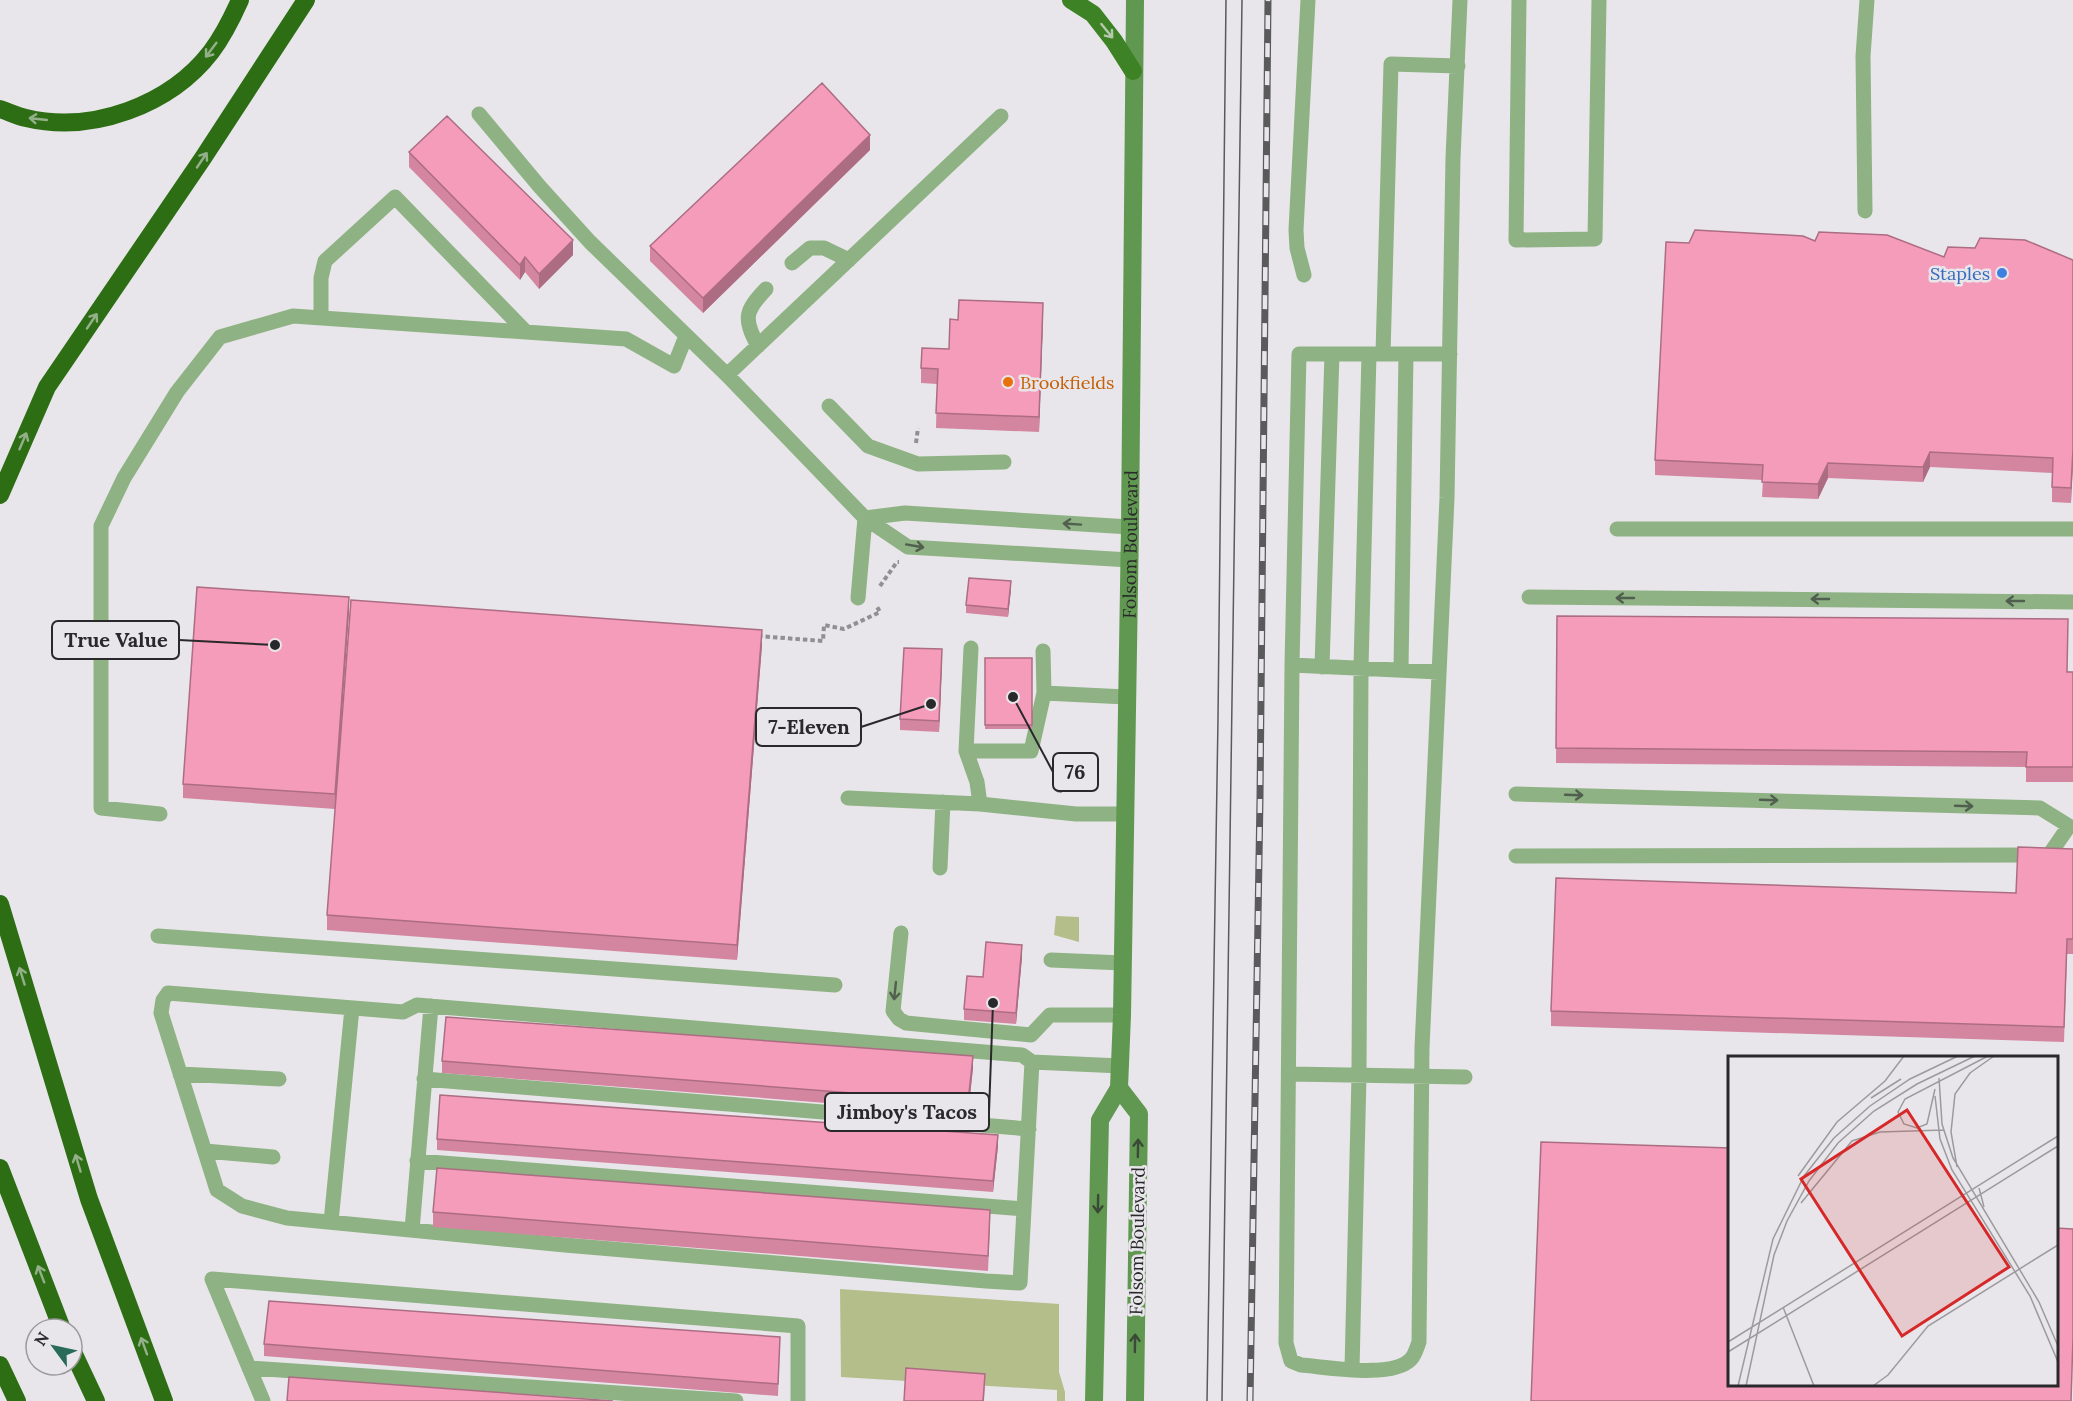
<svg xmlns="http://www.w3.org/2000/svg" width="2073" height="1401" font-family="Lora,serif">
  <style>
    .green { fill: #b4be8b }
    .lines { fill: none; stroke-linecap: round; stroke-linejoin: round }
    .path { stroke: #908f92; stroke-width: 4; stroke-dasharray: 4.5 3; stroke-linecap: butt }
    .lane { stroke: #8eb283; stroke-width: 15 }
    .secondary { stroke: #609851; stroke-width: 18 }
    .primary { stroke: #3d8325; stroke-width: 18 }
    .highway { stroke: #2d6e14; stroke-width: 18 }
    .tram { stroke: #5a595c; stroke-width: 1.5 }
    .rail-casing { stroke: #5a595c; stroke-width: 7 }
    .rail { stroke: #e8e6ea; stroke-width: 4.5; stroke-dasharray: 14; stroke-linecap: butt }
    .wall { fill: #d486a1 }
    .shaded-wall { fill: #ac6d83 }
    .building { fill: #f69cbb; stroke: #ac6d83; stroke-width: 1.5 }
    .oneway { stroke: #b5c8af }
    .oneway2 { stroke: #94b08a }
    .oneway3 { stroke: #515f4e }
    .oneway4 { stroke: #3a4a36 }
    .shop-dot { fill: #3f7fe0; stroke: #e8e6ea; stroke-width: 2 }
    .food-dot { fill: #e8710a; stroke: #e8e6ea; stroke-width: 2 }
    .labels { text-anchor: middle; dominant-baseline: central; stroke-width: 5; stroke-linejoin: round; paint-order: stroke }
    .shop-label { font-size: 18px; fill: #366cbe; stroke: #e8e6ea; text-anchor: end }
    .food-label { font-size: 18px; fill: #c56008; stroke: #e8e6ea; text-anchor: start }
    .street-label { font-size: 18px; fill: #29282a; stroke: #e8e6ea }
    .inset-road { fill: none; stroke: #9c9a9d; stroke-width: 1.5 }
    .view { fill: #d62828; fill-opacity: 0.15; stroke: #d62828; stroke-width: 3 }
    .inset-edge { fill: none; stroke: #29282a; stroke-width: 3 }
    .leader { fill: none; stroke: #29282a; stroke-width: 2 }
    .callout-dot { fill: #29282a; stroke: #e8e6ea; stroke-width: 2 }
    .callout { fill: #e8e6ea; stroke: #29282a; stroke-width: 2 }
    .callout-label { font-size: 20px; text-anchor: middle; font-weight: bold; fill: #29282a }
  </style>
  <rect width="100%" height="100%" fill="#e8e6ea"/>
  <path class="green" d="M1056,916L1079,917V942L1054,935Z
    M840,1289L1059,1304V1372L1065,1392V1401H1057V1390L841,1377Z"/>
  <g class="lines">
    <path class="path" d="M916,443L918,428
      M880,586L897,562H899
      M758,636L823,641L824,625L844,629L880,612L876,605
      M1057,790L1061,791L1076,785"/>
    <path class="lane" d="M1519,0L1516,240L1595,239L1599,0
      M479,114L540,187L590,242L727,375L865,518L908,547L1130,560
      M1865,211L1863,56L1867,0
      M792,263L810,248H824L849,260
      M1304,275L1297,248L1296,230L1308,0
      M321,318V278L325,261L395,197L526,332
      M758,346C743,318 745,311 766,289
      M1383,354L1391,64L1458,66
      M727,375L1001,116
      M829,406L868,446L918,464L1004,462
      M865,518L905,513L1130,527
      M1617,529H2073
      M1529,597L2073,602
      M858,598L865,518
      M971,648L966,751L977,782L980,804
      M1043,651L1044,693L1126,697
      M1292,665L1299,354H1450
      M1322,667L1332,354
      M1401,669L1406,354
      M1439,672L1292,665L1286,1343L1291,1361L1301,1365C1327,1367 1393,1379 1411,1359C1415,1355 1417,1347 1419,1342L1422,1048L1447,498L1453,158L1460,0
      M966,751H1031L1044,693
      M848,798L980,804L1076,814H1125
      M160,814L101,808V526L124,478L177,392L220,337L293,316L626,339L674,366L686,336
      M1516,856L2049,855L2069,826L2040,808L1516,794
      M940,868L943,802
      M901,933L893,1011L899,1019L906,1023L1031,1035L1050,1015H1122
      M158,936L835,985
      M1051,960L1123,963
      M1032,1062L1022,1055L417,1005L403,1012L168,993L163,1000L161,1013L217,1190L242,1206L287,1218L565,1245L986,1281L1020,1283L1032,1062L1121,1066
      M180,1074L279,1079
      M1290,1074L1465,1077
      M424,1079L1029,1129
      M205,1151L273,1157
      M417,1161L1024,1209
      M331,1222L352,1008
      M412,1230L431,1006
      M249,1368L736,1401
      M1352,1369L1359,1075L1361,667L1369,354
      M263,1401L212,1279L798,1326V1401"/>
    <g class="secondary">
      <path d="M1119,1088L1139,1114L1135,1401"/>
      <path id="s1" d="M1094,1401L1100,1120L1119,1088L1122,1015L1130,527L1135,0"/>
    </g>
    <path class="primary" d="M1071,0L1093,14L1114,41L1133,71"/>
    <path class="highway" d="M0,109C9,112 17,116 26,118C92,134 170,105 211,52C223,36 232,18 240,0
      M0,495L47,387L203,158L306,0
      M0,904L89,1199L164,1401
      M0,1168L62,1329
      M72,1350L96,1401
      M0,1365L17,1401"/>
    <path class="tram" d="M1207,1401L1218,719L1226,0
      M1222,1401L1242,0"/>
    <g class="rail-casing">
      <path id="rail" d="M1250,1401L1260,798L1268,0"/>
    </g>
    <use href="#rail" class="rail"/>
  </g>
  <path class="wall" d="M870,150L703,313L650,261V246Z
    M409,152L573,255L539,289L525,272L520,280L409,167Z
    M1815,241L1944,257L2073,260L2071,503L2052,502V473L1930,467L1923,482L1828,478L1818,499L1762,497L1763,480L1655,475V460L1689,243Z
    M1043,318L1039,432L936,428L937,384L921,383V368L949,349Z
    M1011,589L1008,617L966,613V605Z
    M349,612L335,809L183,798V784Z
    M1557,616L2073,672V782H2026V767L1556,763Z
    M762,645L737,960L327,930V915Z
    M985,658H1032V729H985Z
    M942,661L939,732L900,730V719Z
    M2073,849V954H2067L2064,1042L1551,1026V1011L2016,893Z
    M1022,957L1016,1024L964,1020V1009L983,977Z
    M442,1061L973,1068L968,1114L442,1073Z
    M437,1139L998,1146L993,1192L437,1150Z
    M433,1212L990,1225L988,1271L433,1227Z
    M780,1337L778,1396L264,1356V1344Z"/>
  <path class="shaded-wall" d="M870,135V150L703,313V298Z
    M573,240V255L539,289V274Z
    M525,257V272L520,280V265Z
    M1043,303V318L1039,432V417Z
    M2073,449V464L2071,503V488Z
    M1930,452V467L1923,482V467Z
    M1828,463V478L1818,499V484Z
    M1011,581V589L1008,617V609Z
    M349,597V612L335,809V794Z
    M762,630V645L737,960V945Z
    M942,649V661L939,732V721Z
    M1022,945V957L1016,1024V1013Z
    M973,1056V1068L968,1114V1102Z
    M998,1135V1146L993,1192V1181Z
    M985,1374L984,1401H983Z"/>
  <path class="building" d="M822,83L870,135L703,298L650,246Z
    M447,116L573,240L539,274L525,257L520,265L409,152Z
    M1695,230L1803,236L1815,241L1819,232L1887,235L1944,257L1948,247L1975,248L1980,238L2025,240L2073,260V449L2071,488L2052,487L2053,458L1930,452L1923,467L1828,463L1818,484L1762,482L1763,465L1655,460L1666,242L1689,243Z
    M959,300L1043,303L1039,417L936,413L938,369L921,368L922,348L949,349L950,319L958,320Z
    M969,578L1011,581L1008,609L966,605Z
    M197,587L349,597L335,794L183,784Z
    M351,600L762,630L737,945L327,915Z
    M1557,616L2068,619L2067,672H2073V767H2026L2027,752L1556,748Z
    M904,648L942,649L939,721L900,719Z
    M985,658H1032V725H985Z
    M2018,847L2073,849V939H2067L2064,1027L1551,1011L1556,878L2016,893Z
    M986,942L1022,945L1016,1013L964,1009L967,976L983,977Z
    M446,1017L973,1056L968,1102L442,1061Z
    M440,1095L998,1135L993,1181L437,1139Z
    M1541,1142L1730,1148V1384H2056V1228L2073,1229V1338L2071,1401H1531Z
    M437,1168L990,1210L988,1256L433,1212Z
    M269,1301L780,1337L778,1384L264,1344Z
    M906,1368L985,1374L983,1401H904Z
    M289,1377L613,1401H287Z"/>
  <defs><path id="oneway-shaft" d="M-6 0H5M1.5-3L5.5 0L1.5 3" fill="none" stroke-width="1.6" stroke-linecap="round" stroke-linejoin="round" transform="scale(1.5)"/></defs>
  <use class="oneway" href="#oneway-shaft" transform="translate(1107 31) rotate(51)"/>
  <g class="oneway2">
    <use href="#oneway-shaft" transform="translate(211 50) rotate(127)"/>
    <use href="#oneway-shaft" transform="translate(38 119) rotate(-174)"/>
    <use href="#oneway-shaft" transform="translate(202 160) rotate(-56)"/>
    <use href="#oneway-shaft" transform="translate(92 321) rotate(-56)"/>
    <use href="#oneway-shaft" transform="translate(23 441) rotate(-67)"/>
    <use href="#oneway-shaft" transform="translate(22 976) rotate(-107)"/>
    <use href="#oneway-shaft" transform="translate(78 1163) rotate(-107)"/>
    <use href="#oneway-shaft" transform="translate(41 1274) rotate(-111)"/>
    <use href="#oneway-shaft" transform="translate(144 1346) rotate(-110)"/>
  </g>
  <g class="oneway3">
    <use href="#oneway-shaft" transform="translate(1072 524) rotate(-176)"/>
    <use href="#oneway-shaft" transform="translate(915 546) rotate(10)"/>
    <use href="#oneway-shaft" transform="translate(1625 598) rotate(-180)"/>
    <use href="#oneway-shaft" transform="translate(1820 599) rotate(-180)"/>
    <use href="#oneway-shaft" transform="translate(2015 601) rotate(-180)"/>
    <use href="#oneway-shaft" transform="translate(1574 795) rotate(2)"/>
    <use href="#oneway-shaft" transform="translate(1769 800) rotate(2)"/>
    <use href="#oneway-shaft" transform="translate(1964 806) rotate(2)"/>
    <use href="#oneway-shaft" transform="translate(895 991) rotate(96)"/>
  </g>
  <g class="oneway4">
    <use href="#oneway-shaft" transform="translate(1138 1148) rotate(-89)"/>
    <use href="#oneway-shaft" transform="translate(1098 1204) rotate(91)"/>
    <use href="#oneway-shaft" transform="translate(1135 1343) rotate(-89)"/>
  </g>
  <circle class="shop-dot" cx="2002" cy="273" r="6"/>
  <circle class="food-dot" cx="1008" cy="382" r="6"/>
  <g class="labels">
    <g class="shop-label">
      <text x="1990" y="273">Staples</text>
    </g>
    <g class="food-label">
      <text x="1020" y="382">Brookfields</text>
    </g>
    <g class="street-label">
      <text stroke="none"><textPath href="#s1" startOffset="862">Folsom Boulevard</textPath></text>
      <text transform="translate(1137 1241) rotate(-89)">Folsom Boulevard</text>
    </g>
  </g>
  <g transform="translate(1728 1056)">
    <rect width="330" height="330" fill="#e8e6ea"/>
    <path class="inset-road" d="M211,22L214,68L225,102L311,246L330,290M207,33L199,68L189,72L176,68L170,56L177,43L260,0M207,40L212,83L224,114L302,240L330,306M143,42L173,23M229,111L223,76L227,38L242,17L266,0M70,120L109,66L157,25L176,0M251,132L256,151M73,147L124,85L152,76L216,74M55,251L86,330M0,286L330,80M0,296L330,90M10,330L45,183L76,120L106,82L142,50L182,23L230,0M18,330L46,199L59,165L81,125L110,87L146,55L189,28L247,0M145,330L160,319L200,270L330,189"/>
    <path class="view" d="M179,54L281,211L174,280L73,123Z"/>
    <rect width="330" height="330" class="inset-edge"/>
  </g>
  <path class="leader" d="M275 645L179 640M931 704L861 727M1013 697L1053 772M993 1003L989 1112"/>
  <g class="callout-dot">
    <circle cx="275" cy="645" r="6"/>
    <circle cx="931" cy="704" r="6"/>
    <circle cx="1013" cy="697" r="6"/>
    <circle cx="993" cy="1003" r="6"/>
  </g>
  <g class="callout">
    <rect x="52" y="621" width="127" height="38" rx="6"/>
    <rect x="756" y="708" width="105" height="38" rx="6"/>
    <rect x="1053" y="753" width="45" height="38" rx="6"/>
    <rect x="825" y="1093" width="164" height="38" rx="6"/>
  </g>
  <g class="callout-label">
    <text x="116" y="647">True Value</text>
    <text x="809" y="734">7-Eleven</text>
    <text x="1075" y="779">76</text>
    <text x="907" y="1119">Jimboy's Tacos</text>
  </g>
  <g transform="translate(54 1347) rotate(303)"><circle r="28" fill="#e8e6ea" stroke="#9c9a9d" stroke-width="1.5"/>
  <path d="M0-4.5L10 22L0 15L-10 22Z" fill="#296b5a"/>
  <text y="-9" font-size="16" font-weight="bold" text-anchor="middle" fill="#29282a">N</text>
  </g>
</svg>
